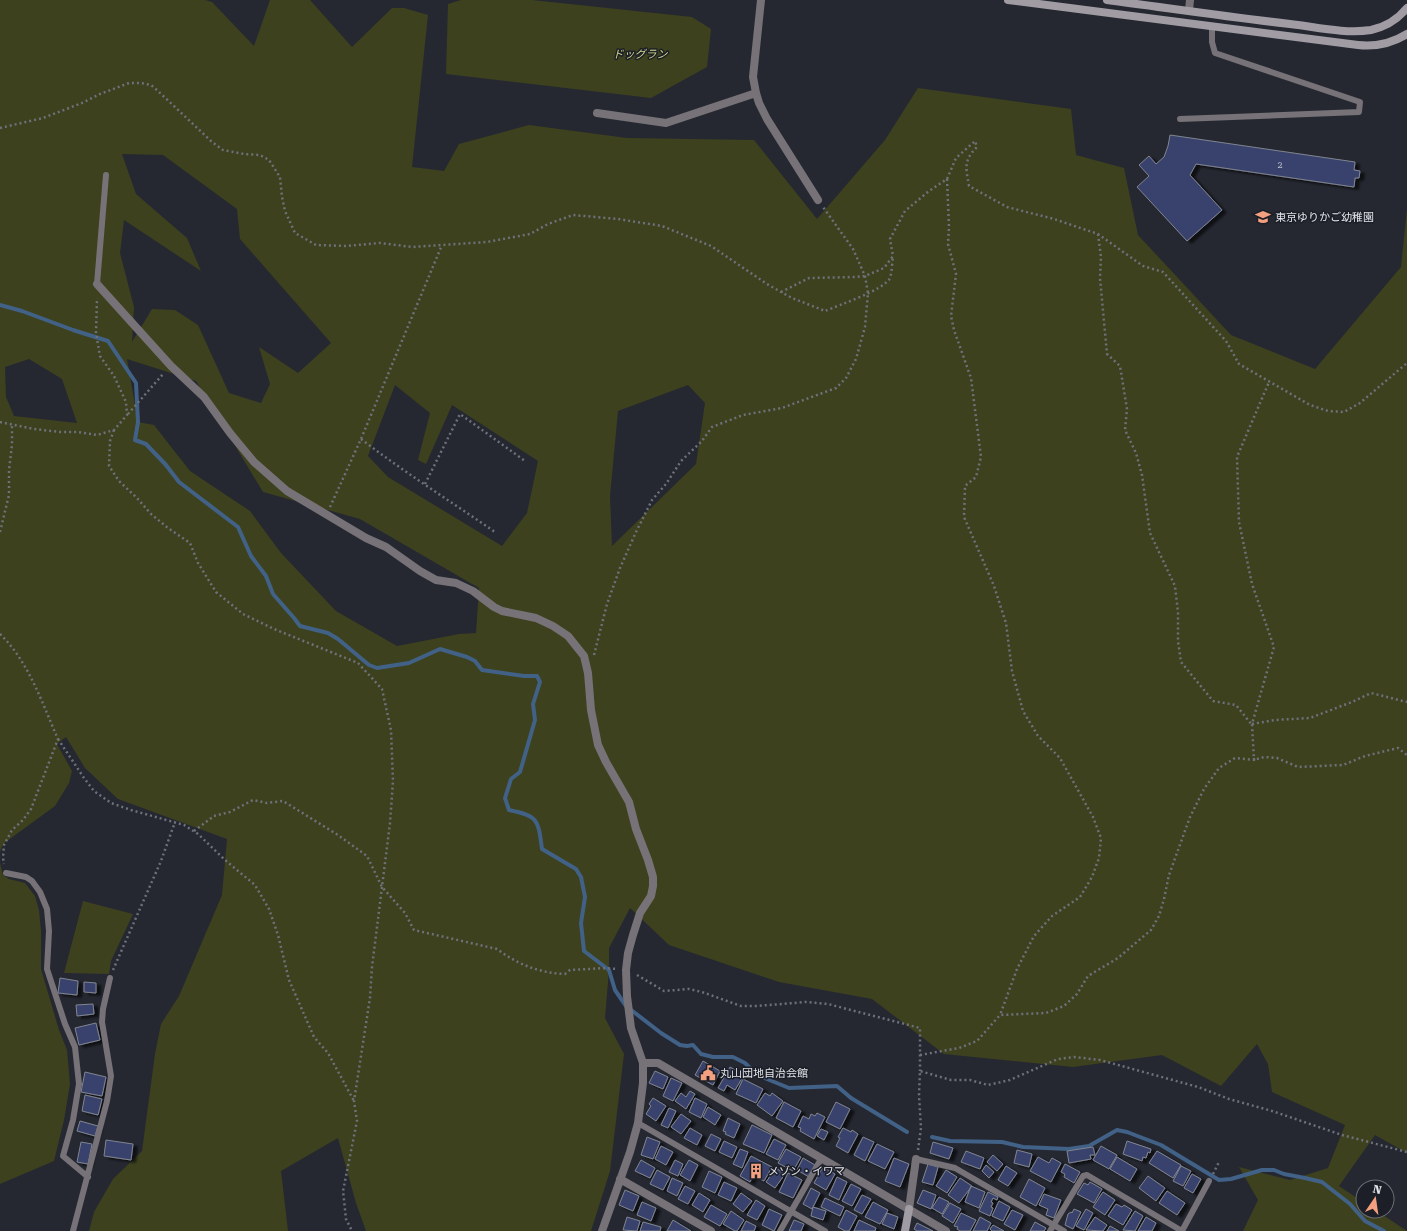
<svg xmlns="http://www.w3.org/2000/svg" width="1407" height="1231" font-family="'Roboto Serif','Noto Sans JP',serif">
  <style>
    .green { fill: #3d411e; fill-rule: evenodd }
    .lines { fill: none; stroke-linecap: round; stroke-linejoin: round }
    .stream { stroke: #416187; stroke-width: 4 }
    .building { fill: #37436c; stroke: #818590; filter: url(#shadow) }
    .path { stroke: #6e7179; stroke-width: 2.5; stroke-dasharray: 2 3; stroke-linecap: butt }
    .lane { stroke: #767277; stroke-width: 6 }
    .street { stroke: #767277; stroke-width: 8 }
    .secondary { stroke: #a19ca3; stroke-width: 8 }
    .labels { text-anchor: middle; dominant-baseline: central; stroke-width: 3; stroke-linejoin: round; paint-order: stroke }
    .number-label { font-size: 9px; fill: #b8bccb }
    .park-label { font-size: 11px; font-style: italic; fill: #cfd98b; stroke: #1c1f27 }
    .poi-label { font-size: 11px; fill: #e3e5eb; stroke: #1c1f27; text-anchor: start }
  </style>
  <defs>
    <filter id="shadow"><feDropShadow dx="4.5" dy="2.5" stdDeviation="1" flood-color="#0009"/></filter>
  </defs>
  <rect width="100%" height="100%" fill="#252831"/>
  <path class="green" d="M0,0H205L212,2L254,46L270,0H310L352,47L392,8H404L428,15L412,167L444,171L459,144L529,125L627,138L754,140L817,219L885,140L918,88L1071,109L1076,155L1124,168L1138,235L1231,335L1315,369L1401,267L1407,209V1153L1375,1135L1339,1186L1363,1202V1211H1377L1407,1231H1243L1258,1200L1239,1167L1290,1180L1328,1168L1345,1125L1272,1092L1268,1064L1257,1044L1221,1086L1162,1055L1073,1067L944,1054L872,999L779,982L669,945L630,908L609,948V970L605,1018L624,1054L610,1171L591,1231H366L356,1203L338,1138L281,1171L288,1231H89L94,1212L113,1179L142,1151L155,1054L161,1024L179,996L222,895L227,839L118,799L85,768L66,737L57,744L72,771L69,783L55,806L3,844L0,852ZM122,154L163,155L237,209L240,239L331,343L298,373L259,347L270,384L261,403L229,393L198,325L175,310L152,309L132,342L134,307L120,253L124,220L201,271L187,238L136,194ZM29,359L62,379L77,423L14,416L6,397L5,367ZM127,359L196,381L263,492L360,519L479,588L476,633L459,634L397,646L336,611L281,553L250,511L190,471L154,425L138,422ZM395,385L430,413L418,460L426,464L452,405L538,461L527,513L502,546L388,477L368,456ZM688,385L705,403L696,464L612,546L610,496L618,411Z
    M461,0H532L692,17L711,29L707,67L651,98L446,74L448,4Z
    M0,863L3,875L9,879L25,883L35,896L39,910L41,931V969L59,1030L67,1050L70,1084L64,1120L54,1161L0,1184Z
    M83,901L133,914L111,961L109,974L64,973Z"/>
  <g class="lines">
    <path class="stream" d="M0,305L22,311L73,330L108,341L136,383L138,422L135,440L146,444L166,465L179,482L238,527L251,556L266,576L273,594L294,618L300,626L328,633L338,639L369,665L377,668L409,663L440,649L467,657L475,661L482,670L524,676H537L540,682L533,704L535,720L520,772L511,779L505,798L509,810C539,816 538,820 542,849L576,869L581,877L585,897L581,923L584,951L609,970L615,990L626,1006L661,1033L680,1045L687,1046L693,1045L701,1054L713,1057H733L745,1063L753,1071L767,1079L789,1088L837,1086L851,1098L907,1132
      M932,1137L950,1141L1002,1142L1023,1147L1069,1149L1089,1146L1117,1130L1127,1132L1161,1145L1219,1180L1231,1179L1262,1170H1274L1284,1174L1305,1178L1322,1182L1350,1204L1365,1221L1384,1231"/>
  </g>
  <path class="building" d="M1170,135L1355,162L1354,170L1360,171L1359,178H1355L1354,187L1196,164L1190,175L1222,210L1187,241L1137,187L1149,176L1139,165L1149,156L1156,164L1164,157L1168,146Z
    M60,978L78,981L77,995L58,993Z
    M84,982L96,983V993L84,992Z
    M93,1004L94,1014L77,1016L76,1005Z
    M96,1023L100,1040L79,1045L75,1028Z
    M703,1061L720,1071L713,1085L695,1075Z
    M730,1067L744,1075L735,1090L727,1085L724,1091L718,1088Z
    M655,1071L668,1077L663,1089L649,1083Z
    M85,1072L106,1077L102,1096L81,1092Z
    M671,1078L682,1083L673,1101L663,1096Z
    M743,1079L763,1089L756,1103L736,1094Z
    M690,1091L695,1094L686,1109L675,1101L681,1093L686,1097Z
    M765,1093L770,1096L772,1093L783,1101L772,1116L757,1105Z
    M85,1095L102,1099L98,1115L82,1111Z
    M653,1098L666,1106L656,1121L646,1114L651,1106L649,1104Z
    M695,1098L707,1104L701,1118L689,1112Z
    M784,1102L801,1111L793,1127L776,1118Z
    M836,1102L850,1109L840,1129L826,1122Z
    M708,1107L721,1115L715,1125L703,1117Z
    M669,1108L676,1111L668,1128L661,1125Z
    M817,1113L825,1117L814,1139L800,1131L801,1128L798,1127L803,1116L809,1119L811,1114L815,1116Z
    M681,1114L691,1121L681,1134L671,1127Z
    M728,1118L740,1124L734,1138L725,1134L726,1132L723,1131Z
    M80,1121L98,1126L95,1136L77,1131Z
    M752,1125L772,1135L764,1153L743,1144Z
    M690,1128L702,1135L697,1145L684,1138Z
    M843,1128L851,1132L852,1130L858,1134L848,1153L836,1146L840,1138L838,1137Z
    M821,1129L828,1132L824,1140L817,1136Z
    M711,1134L721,1139L715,1151L705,1146Z
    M647,1137L660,1142L653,1159L641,1155Z
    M863,1137L874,1142L865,1161L854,1155Z
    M774,1139L786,1145L778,1160L766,1154Z
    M106,1140L133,1144L131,1160L104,1156Z
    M724,1141L737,1147L732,1158L719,1152Z
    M1127,1141L1151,1149L1150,1153L1148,1152L1146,1158L1143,1157L1142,1161L1123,1154Z
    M81,1142L92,1144L88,1164L77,1162Z
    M933,1142L953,1148L949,1159L930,1153Z
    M877,1144L894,1152L885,1169L868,1161Z
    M661,1146L673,1152L666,1165L655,1159Z
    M1101,1146L1117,1155L1109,1169L1093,1160Z
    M1093,1147L1095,1155H1090L1091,1159L1069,1163L1067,1151Z
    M740,1149L748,1152L742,1168L733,1164Z
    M786,1149L801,1157L793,1171L778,1163Z
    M1017,1150L1032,1154L1029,1167L1014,1163Z
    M966,1151L984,1158L980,1169L961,1162Z
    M1157,1151L1181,1165L1173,1178L1149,1163Z
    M993,1155L1003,1164L997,1171L987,1162Z
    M751,1156L772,1167L764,1181L753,1175L750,1182L740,1176Z
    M1038,1157L1049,1163L1052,1158L1061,1163L1051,1182L1030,1171Z
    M1117,1157L1137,1169L1130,1181L1110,1169Z
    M803,1158L815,1165L809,1177L797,1170Z
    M894,1158L909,1164L900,1187L885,1181Z
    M641,1160L655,1168L650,1178L635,1171Z
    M675,1160L683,1164L678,1176L669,1172Z
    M689,1160L698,1165L690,1181L680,1175Z
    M928,1164L938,1167L933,1185L922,1182Z
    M1065,1164L1080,1172L1074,1183L1064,1177L1065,1174L1061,1172Z
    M986,1165L994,1172L989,1178L982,1171Z
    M1006,1166L1017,1173L1008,1186L998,1180Z
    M1181,1166L1191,1171L1183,1186L1173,1181Z
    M823,1167L835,1174L826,1190L814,1183Z
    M776,1168L785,1174L775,1188L766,1182Z
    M657,1170L670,1177L663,1190L650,1184Z
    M946,1170L957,1177L947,1193L936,1186Z
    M709,1171L722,1177L715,1193L702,1187Z
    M788,1173L802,1180L793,1198L779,1192Z
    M1192,1174L1201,1179L1193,1193L1184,1188Z
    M1148,1176L1165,1188L1156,1201L1139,1188Z
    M837,1177L847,1182L839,1200L829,1195Z
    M672,1178L683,1183L677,1196L667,1191Z
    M960,1178L972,1186L959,1203L948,1195Z
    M1029,1179L1045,1188L1036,1206L1020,1197Z
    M724,1182L737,1188L731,1201L718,1195Z
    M1090,1182L1102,1189L1094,1203L1077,1194L1084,1183L1088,1185Z
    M851,1184L861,1189L852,1206L842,1201Z
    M685,1186L695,1191L688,1204L678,1199Z
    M971,1186L985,1192L979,1208L965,1202Z
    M811,1188L820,1193L812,1209L803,1204Z
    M625,1190L639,1196L633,1211L619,1205Z
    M923,1190L936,1195L931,1209L917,1203Z
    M1167,1191L1185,1203L1177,1215L1159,1203Z
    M988,1192L998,1197L997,1200L993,1198L991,1202L993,1203L991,1207L993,1208L990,1216L979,1211Z
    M1103,1192L1115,1200L1105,1215L1093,1207Z
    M699,1193L710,1200L703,1212L692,1205Z
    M741,1193L752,1201L743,1212L733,1204Z
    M1044,1194L1061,1200L1054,1218L1046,1215L1048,1209L1039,1205Z
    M862,1195L871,1199L862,1214L854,1210Z
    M939,1197L949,1202L942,1214L932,1208Z
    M825,1198L844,1207L840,1216L821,1207Z
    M756,1200L765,1206L757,1220L747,1215Z
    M999,1201L1010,1207L1003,1221L992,1216Z
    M642,1202L656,1208L651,1221L637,1215Z
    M873,1202L888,1210L880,1224L865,1217Z
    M950,1203L961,1209L953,1223L942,1216Z
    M1116,1204L1122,1207L1124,1205L1132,1210L1123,1225L1108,1216Z
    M711,1205L727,1214L720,1226L704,1217Z
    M813,1207L826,1211L823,1220L811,1216Z
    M769,1209L782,1215L774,1231L762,1225Z
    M1074,1209L1081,1212L1073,1229L1065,1225L1068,1214L1071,1212L1072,1213Z
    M1086,1209L1093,1213L1084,1230L1076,1226Z
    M846,1210L857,1216L849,1231H845L838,1227Z
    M1012,1210L1023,1215L1015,1230L1004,1224Z
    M731,1211L744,1220L737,1231H735L723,1224Z
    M1135,1211L1143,1216L1135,1231L1123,1230Z
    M887,1213L898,1217L894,1229L882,1224Z
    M961,1213L976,1220L970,1231H960L957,1229L958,1227L954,1226Z
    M627,1217L640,1221L637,1231L623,1230Z
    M980,1217L991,1223L987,1231H973Z
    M1095,1217L1107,1225L1103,1231L1086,1230Z
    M1146,1217L1156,1223L1152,1231H1138Z
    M673,1220L691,1231H667Z
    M794,1220L804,1224L801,1231H789Z
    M859,1220L876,1228L875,1231H854Z
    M746,1221L756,1226L754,1231H741Z
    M643,1222L661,1227L660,1231H640Z
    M1035,1222L1046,1228L1044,1231H1030Z
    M917,1223L933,1231H917L914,1229Z
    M993,1225L1004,1231H992L990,1229Z
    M1110,1226L1119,1231H1107Z"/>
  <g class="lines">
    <path class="path" d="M0,128L43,118L82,103L100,94L129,83H141L151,85L158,91L211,141L223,150L244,154L260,155L269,160L280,177L282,197L285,211L295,233L316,245L346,246L380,243L412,247L487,242L530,234L548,224L573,215L618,219L662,226L711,246L767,284L781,292L792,298L825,311C839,305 884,290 890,278C892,272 892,263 893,256
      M947,179L949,227L948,244L956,274L951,316L954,330L971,378L981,457L976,477L965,486L964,517L994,586L1006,623L1012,671L1023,711L1038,736L1060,758L1093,817L1101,838L1099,858L1092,877L1080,897L1052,916L1034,936L1017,969L1000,1015
      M1098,234L1101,257L1100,278L1107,354L1120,366L1127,409L1125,430L1136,453L1142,475L1150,533L1175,586L1178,612V641L1181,662L1213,701L1236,705L1252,725
      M781,292L809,278L855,277L865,276L884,268L893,256L890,239L905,211L929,191L947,179L956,158L975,141L977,147C963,161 966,168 969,186L1007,207L1054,219L1098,234L1143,266L1163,272L1226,341L1239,364L1310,405L1328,411L1344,412L1360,403L1407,363
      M128,414L164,373
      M0,422L34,429L60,432H78L97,435L114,430L127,415L126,402L114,376L100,356L96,333L97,298
      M114,430L110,441L109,466L119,481L137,498L151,514L168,528L190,543L198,563L216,592L243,614L274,629L358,663L382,689L391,730L393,781L390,823L372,967L370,998L354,1101L357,1121L343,1191L346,1219L352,1231
      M361,439C404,472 450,501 495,532
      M425,484L460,414L525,461
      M330,507L361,439L442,245
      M0,532L9,495V470L12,445V424
      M0,634C29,662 42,703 58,739L31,809L23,820L12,830L4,845L3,858L4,864
      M594,655L607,604L620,568L636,532L652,500L666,484L681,461L702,441L712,427L743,415L782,408L836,388L846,378L856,359L865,327L868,293L865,276L853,249L823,207
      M1252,724L1275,720L1310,718L1352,702L1371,693L1407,702
      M58,739L84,778L94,791L111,803L131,810L184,825L198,834L225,860L255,885L269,909L278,935L289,980L314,1037L328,1053L354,1101
      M1254,758V760L1264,757L1277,758L1298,767L1343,765L1365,756L1398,748L1407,755
      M194,831L214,816L230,812L253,800L267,803L283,801L338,835L367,856L382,887L405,913L414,930L497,949C517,964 539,973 565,974L570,970L606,968L617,969
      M113,970L161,861L175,822
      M637,975L664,991L689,989L702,992L741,1006H757L806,1002L828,1004L920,1028V1071
      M920,1055L959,1048L977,1041L1000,1015L1046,1013L1064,1006L1077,994L1088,976L1118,958L1151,930L1159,916L1164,899L1169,875L1190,817L1204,789L1219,768L1235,758L1254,760L1252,724L1274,647L1252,584L1239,522L1237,457L1269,382
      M918,1150L921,1128L919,1095L920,1071L951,1080H970L988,1085L1010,1080L1058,1059L1074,1057L1100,1060L1198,1087L1229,1099L1272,1111L1342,1135L1407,1152
      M1213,1174L1219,1162"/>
    <path class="lane" d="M1180,119L1359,112L1360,102L1215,53L1212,42V26
      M97,284L106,175
      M6,873L26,877L32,881L40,892L47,909L49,931L47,969L65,1024L75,1047L79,1084L73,1120L63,1156L88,1177
      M638,1123L825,1231
      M916,1159L955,1168L1064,1231
      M73,1231L107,1101L111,1076L102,1022L103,1009L110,978
      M780,1231L821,1159
      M1050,1231L1083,1176L1087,1175L1182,1231
      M1182,1231L1209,1181"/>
    <path class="street" d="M761,0L753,77L756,93L759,103L767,119L818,200
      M1189,10L1190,0
      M597,113L666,123L756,93
      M97,284L171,366L204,397L230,433L254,462L287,491L366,538L386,547L420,571L436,580L456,583L473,591L494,607L502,611L536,618L553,626L568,636L584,656L588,673L591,710L598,745L606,762L629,802L636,829L648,860L653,877V886L651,896L640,913L633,935L628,953L626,970L627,996L631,1028L643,1063V1083L638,1123L630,1152L602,1231
      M643,1063H658L946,1231
      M620,1179L711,1231
      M909,1209L916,1159"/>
    <path class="secondary" d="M1008,0L1358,45C1376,47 1391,44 1407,34
      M1107,0C1168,8 1229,17 1290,24C1316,27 1345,34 1371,30C1385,27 1398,19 1407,8
      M905,1231L909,1209"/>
  </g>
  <defs>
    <g id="school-bare" transform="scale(1.2)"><path d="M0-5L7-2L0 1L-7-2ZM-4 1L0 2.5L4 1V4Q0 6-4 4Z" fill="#f2a07f" stroke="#1c1f27" stroke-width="2.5" paint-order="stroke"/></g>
    <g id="civic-bare" transform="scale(1.2)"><path d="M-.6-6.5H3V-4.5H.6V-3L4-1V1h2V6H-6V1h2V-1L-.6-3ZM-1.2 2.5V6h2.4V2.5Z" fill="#f2a07f" stroke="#1c1f27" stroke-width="2.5" paint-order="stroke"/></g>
    <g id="building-bare" transform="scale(1.2)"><path d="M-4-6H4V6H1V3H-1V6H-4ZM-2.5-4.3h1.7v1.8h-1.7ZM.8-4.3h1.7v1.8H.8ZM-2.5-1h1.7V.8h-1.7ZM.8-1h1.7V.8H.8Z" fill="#f2a07f" stroke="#1c1f27" stroke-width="2.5" paint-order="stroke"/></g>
  </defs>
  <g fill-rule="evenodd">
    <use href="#school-bare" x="1263" y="217"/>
    <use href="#civic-bare" x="708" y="1073"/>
    <use href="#building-bare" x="756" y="1171"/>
  </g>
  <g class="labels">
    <g class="number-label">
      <text x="1280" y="165">2</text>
    </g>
    <g class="park-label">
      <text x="640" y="54">ドッグラン</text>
    </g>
    <g class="poi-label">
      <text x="1275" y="217">東京ゆりかご幼稚園</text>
      <text x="720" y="1073">丸山団地自治会館</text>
      <text x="768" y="1171">メゾン・イワマ</text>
    </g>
  </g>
  <g transform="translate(1375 1199) rotate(13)"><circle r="19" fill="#1c1f27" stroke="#6c6e75"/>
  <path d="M0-3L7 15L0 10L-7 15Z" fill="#f2a07f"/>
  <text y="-6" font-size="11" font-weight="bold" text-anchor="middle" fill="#e3e5eb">N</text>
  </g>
</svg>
